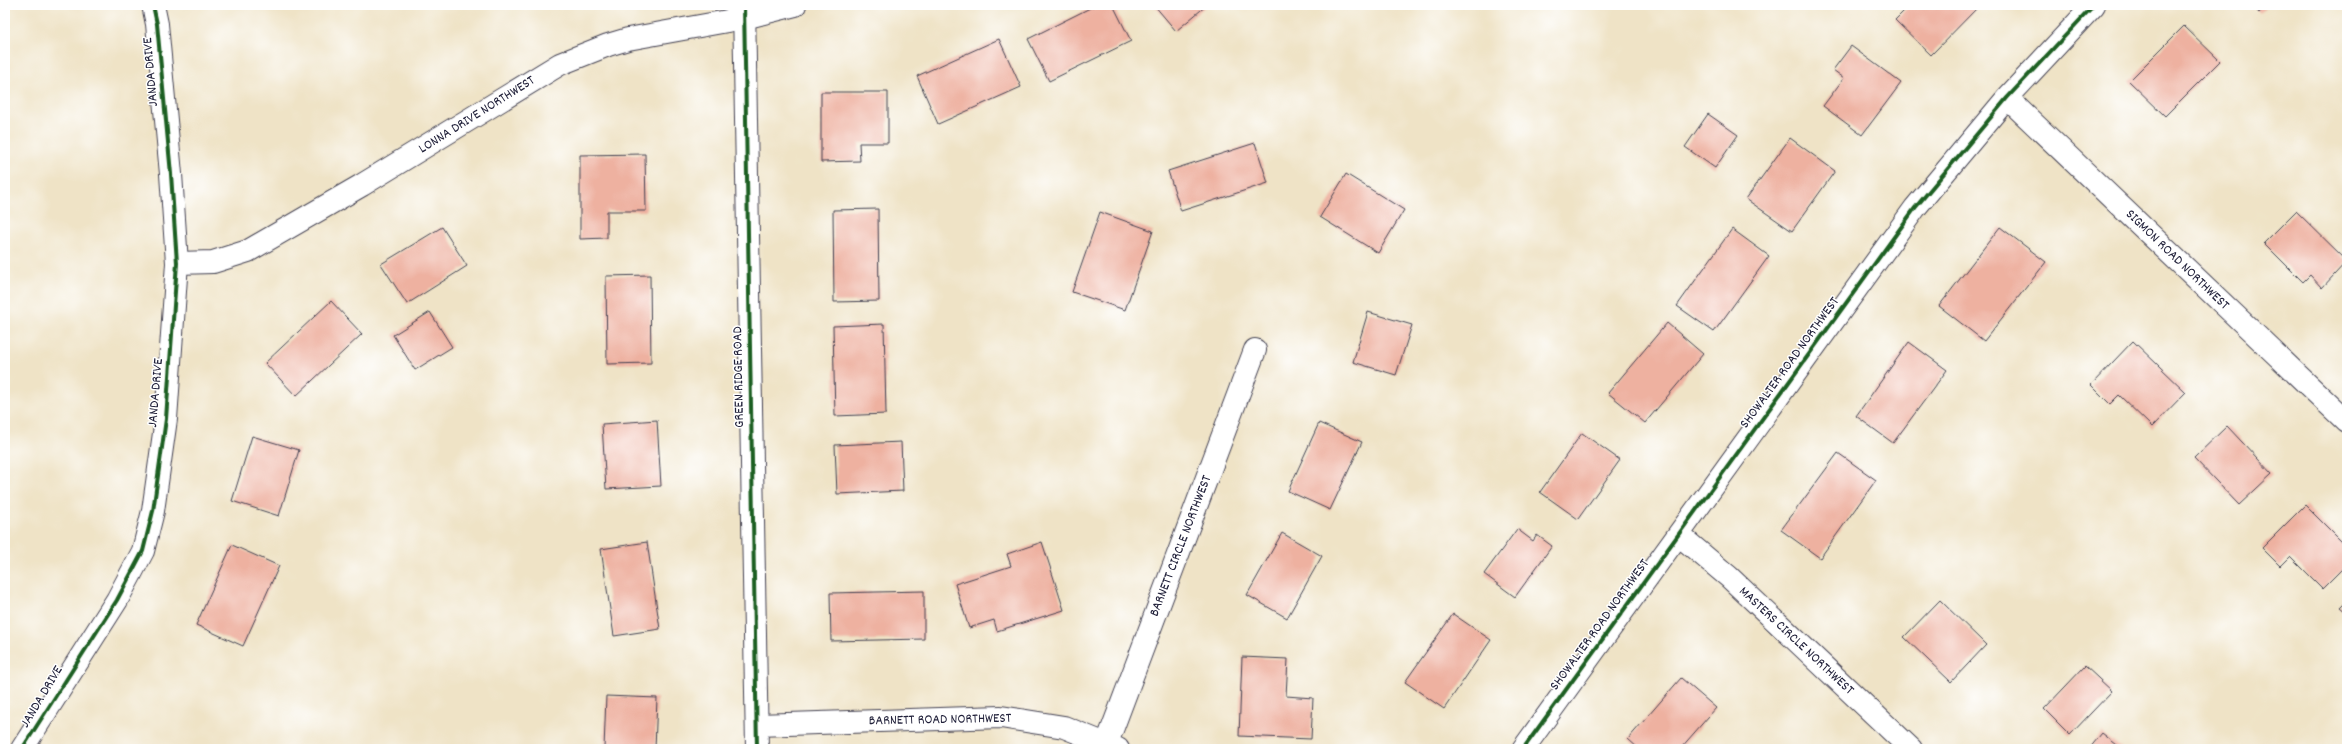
<svg xmlns="http://www.w3.org/2000/svg" width="2352" height="754" font-family="Dekko,sans-serif">
  <style>
    .building { fill: #eeb1a0 }
    .lines { fill: none; stroke-linecap: round; stroke-linejoin: round }
    .street-casing { stroke: #413f50; stroke-width: 24 }
    .secondary-casing { stroke: #413f50; stroke-width: 24 }
    .street { stroke: #fff; stroke-width: 22 }
    .secondary { stroke: #fff; stroke-width: 22 }
    .cycleway-casing { stroke: #fff; stroke-width: 6 }
    .cycleway { stroke: #1b5e20; stroke-width: 4 }
    .labels { text-anchor: middle; dominant-baseline: central; stroke-width: 3; stroke-linejoin: round; paint-order: stroke }
    .street-label { font-size: 14px; fill: #22223b; stroke: #fff }
  </style>
  <rect width="100%" height="100%" fill="#fff"/>
  <filter id="ink" filterUnits="userSpaceOnUse"><feTurbulence type="fractalNoise" baseFrequency=".025" numOctaves="2"/><feDisplacementMap in="SourceGraphic" scale="8" xChannelSelector="R" yChannelSelector="G"/><feConvolveMatrix kernelMatrix="1 2 1 2 8 2 1 2 1" color-interpolation-filters="sRGB"/></filter>
  <filter id="wash" filterUnits="userSpaceOnUse"><feTurbulence type="fractalNoise" baseFrequency=".012" numOctaves="4" result="noise"/><feDisplacementMap in="SourceGraphic" scale="16" xChannelSelector="R" yChannelSelector="G"/><feGaussianBlur stdDeviation="0.9" result="paint"/><feColorMatrix in="noise" values="0 0 0 0 0 0 0 0 0 0 0 0 0 0 0 0 0 1.4 0 .05"/><feComposite in="paint" operator="in"/></filter>
  <g filter="url(#wash)">
    <rect width="100%" height="100%" fill="#efe3c6"/>
    <g id="blocks">
      <path class="building" d="M1096,5H1113L1131,41L1049,81L1028,39Z
        M1154,5H1207L1176,31Z
        M1910,5H1978L1979,6L1931,55L1895,20Z
        M2251,5H2267L2259,13Z
        M2184,26L2220,61L2165,116L2129,81Z
        M999,39L1021,87L938,124L917,76Z
        M1851,46L1901,83L1862,135L1823,106L1844,78L1833,70Z
        M821,92H888V143H859L860,161L821,162Z
        M1708,114L1738,135L1715,168L1685,147Z
        M1790,138L1835,171L1792,231L1746,199Z
        M1255,143L1268,183L1181,211L1168,171Z
        M645,154L646,211H607V238L580,239V155Z
        M1346,174L1404,210L1378,253L1320,217Z
        M878,209L879,301L834,302L833,210Z
        M2296,211L2347,261L2322,288L2310,275L2303,282L2264,243Z
        M1100,212L1153,231L1125,310L1072,292Z
        M442,227L467,266L407,304L381,264Z
        M2000,227L2046,262L1984,341L1939,306Z
        M1732,229L1769,256L1714,332L1677,306Z
        M650,275L651,363L607,364L606,276Z
        M331,301L362,334L296,396L265,363Z
        M430,312L452,347L415,370L393,335Z
        M1368,312L1412,325L1396,375L1353,362Z
        M1667,323L1703,354L1645,423L1608,393Z
        M884,324L886,414L835,416L833,326Z
        M2133,341L2186,392L2152,427L2119,395L2110,404L2091,385Z
        M1909,342L1947,370L1893,443L1856,416Z
        M657,420L661,486L606,489L602,424Z
        M1319,423L1362,442L1330,510L1288,491Z
        M2227,426L2272,474L2239,505L2194,458Z
        M1582,433L1620,460L1578,519L1540,492Z
        M252,436L299,450L279,516L232,501Z
        M901,442L903,491L837,494L835,445Z
        M1838,453L1876,480L1820,558L1781,530Z
        M2305,505L2347,547V565L2323,589L2290,556L2280,566L2262,548Z
        M1517,529L1533,541L1537,535L1552,546L1515,597L1484,574Z
        M1282,533L1322,556L1287,618L1247,595Z
        M647,542L660,629L614,636L601,549Z
        M1042,542L1064,610L997,631L994,620L969,628L955,584L1011,566L1007,554Z
        M232,545L279,566L243,646L196,625Z
        M924,591V639L831,641L830,593Z
        M1940,600L1986,645L1951,682L1904,637Z
        M2347,600V613L2340,607Z
        M1453,614L1491,640L1444,709L1405,682Z
        M1242,657L1288,659L1286,696L1313,698L1311,739L1239,736Z
        M2085,666L2112,691L2070,735L2044,709Z
        M1681,678L1716,708L1680,749H1639L1628,739Z
        M606,696L657,698L655,749H604Z
        M2102,733L2122,749H2089Z"/>
    </g>
  </g>
  <g filter="url(#ink)">
    <use href="#blocks" fill-opacity="0" stroke="#413f50" stroke-width="1"/>
    <g class="lines">
      <g class="street-casing">
        <path id="street" d="M2007,98L2347,422
          M177,263L213,262L248,251L362,185L560,64L608,45L628,39L744,18L795,5
          M1679,535L1729,577L1911,749
          M757,725L1001,717L1064,727L1118,749
          M1107,743L1255,350
          M22,749L117,600L143,551L153,511L166,419L177,263L171,174L157,24L153,5
          M1523,749L1915,208L2007,98L2094,5"/>
      </g>
      <g class="secondary-casing">
        <path id="secondary" d="M744,5L757,749"/>
      </g>
      <use href="#street" class="street"/>
      <use href="#secondary" class="secondary"/>
      <g class="cycleway-casing">
        <path id="cycleway" d="M744,5L757,749
          M22,749L117,600L143,551L153,511L166,419L177,263L171,174L157,24L153,5
          M1523,749L1915,208L2007,98L2094,5"/>
      </g>
      <use href="#cycleway" class="cycleway"/>
    </g>
  </g>
  <g class="labels">
    <g class="street-label">
      <text transform="translate(151 72) rotate(-95)">JANDA DRIVE</text>
      <text transform="translate(477 115) rotate(-32)">LONNA DRIVE NORTHWEST</text>
      <text transform="translate(2177 260) rotate(44)">SIGMON ROAD NORTHWEST</text>
      <text transform="translate(1790 363) rotate(-54)">SHOWALTER ROAD NORTHWEST</text>
      <text transform="translate(739 377) rotate(-91)">GREEN RIDGE ROAD</text>
      <text transform="translate(156 393) rotate(-85)">JANDA DRIVE</text>
      <text transform="translate(1181 546) rotate(-69)">BARNETT CIRCLE NORTHWEST</text>
      <text transform="translate(1600 625) rotate(-54)">SHOWALTER ROAD NORTHWEST</text>
      <text transform="translate(1796 641) rotate(43)">MASTERS CIRCLE NORTHWEST</text>
      <text transform="translate(42 697) rotate(-59)">JANDA DRIVE</text>
      <text transform="translate(940 720) rotate(-1)">BARNETT ROAD NORTHWEST</text>
    </g>
  </g>
  <rect width="2352" height="754" fill="none" stroke="#fff" stroke-width="20"/>
</svg>
